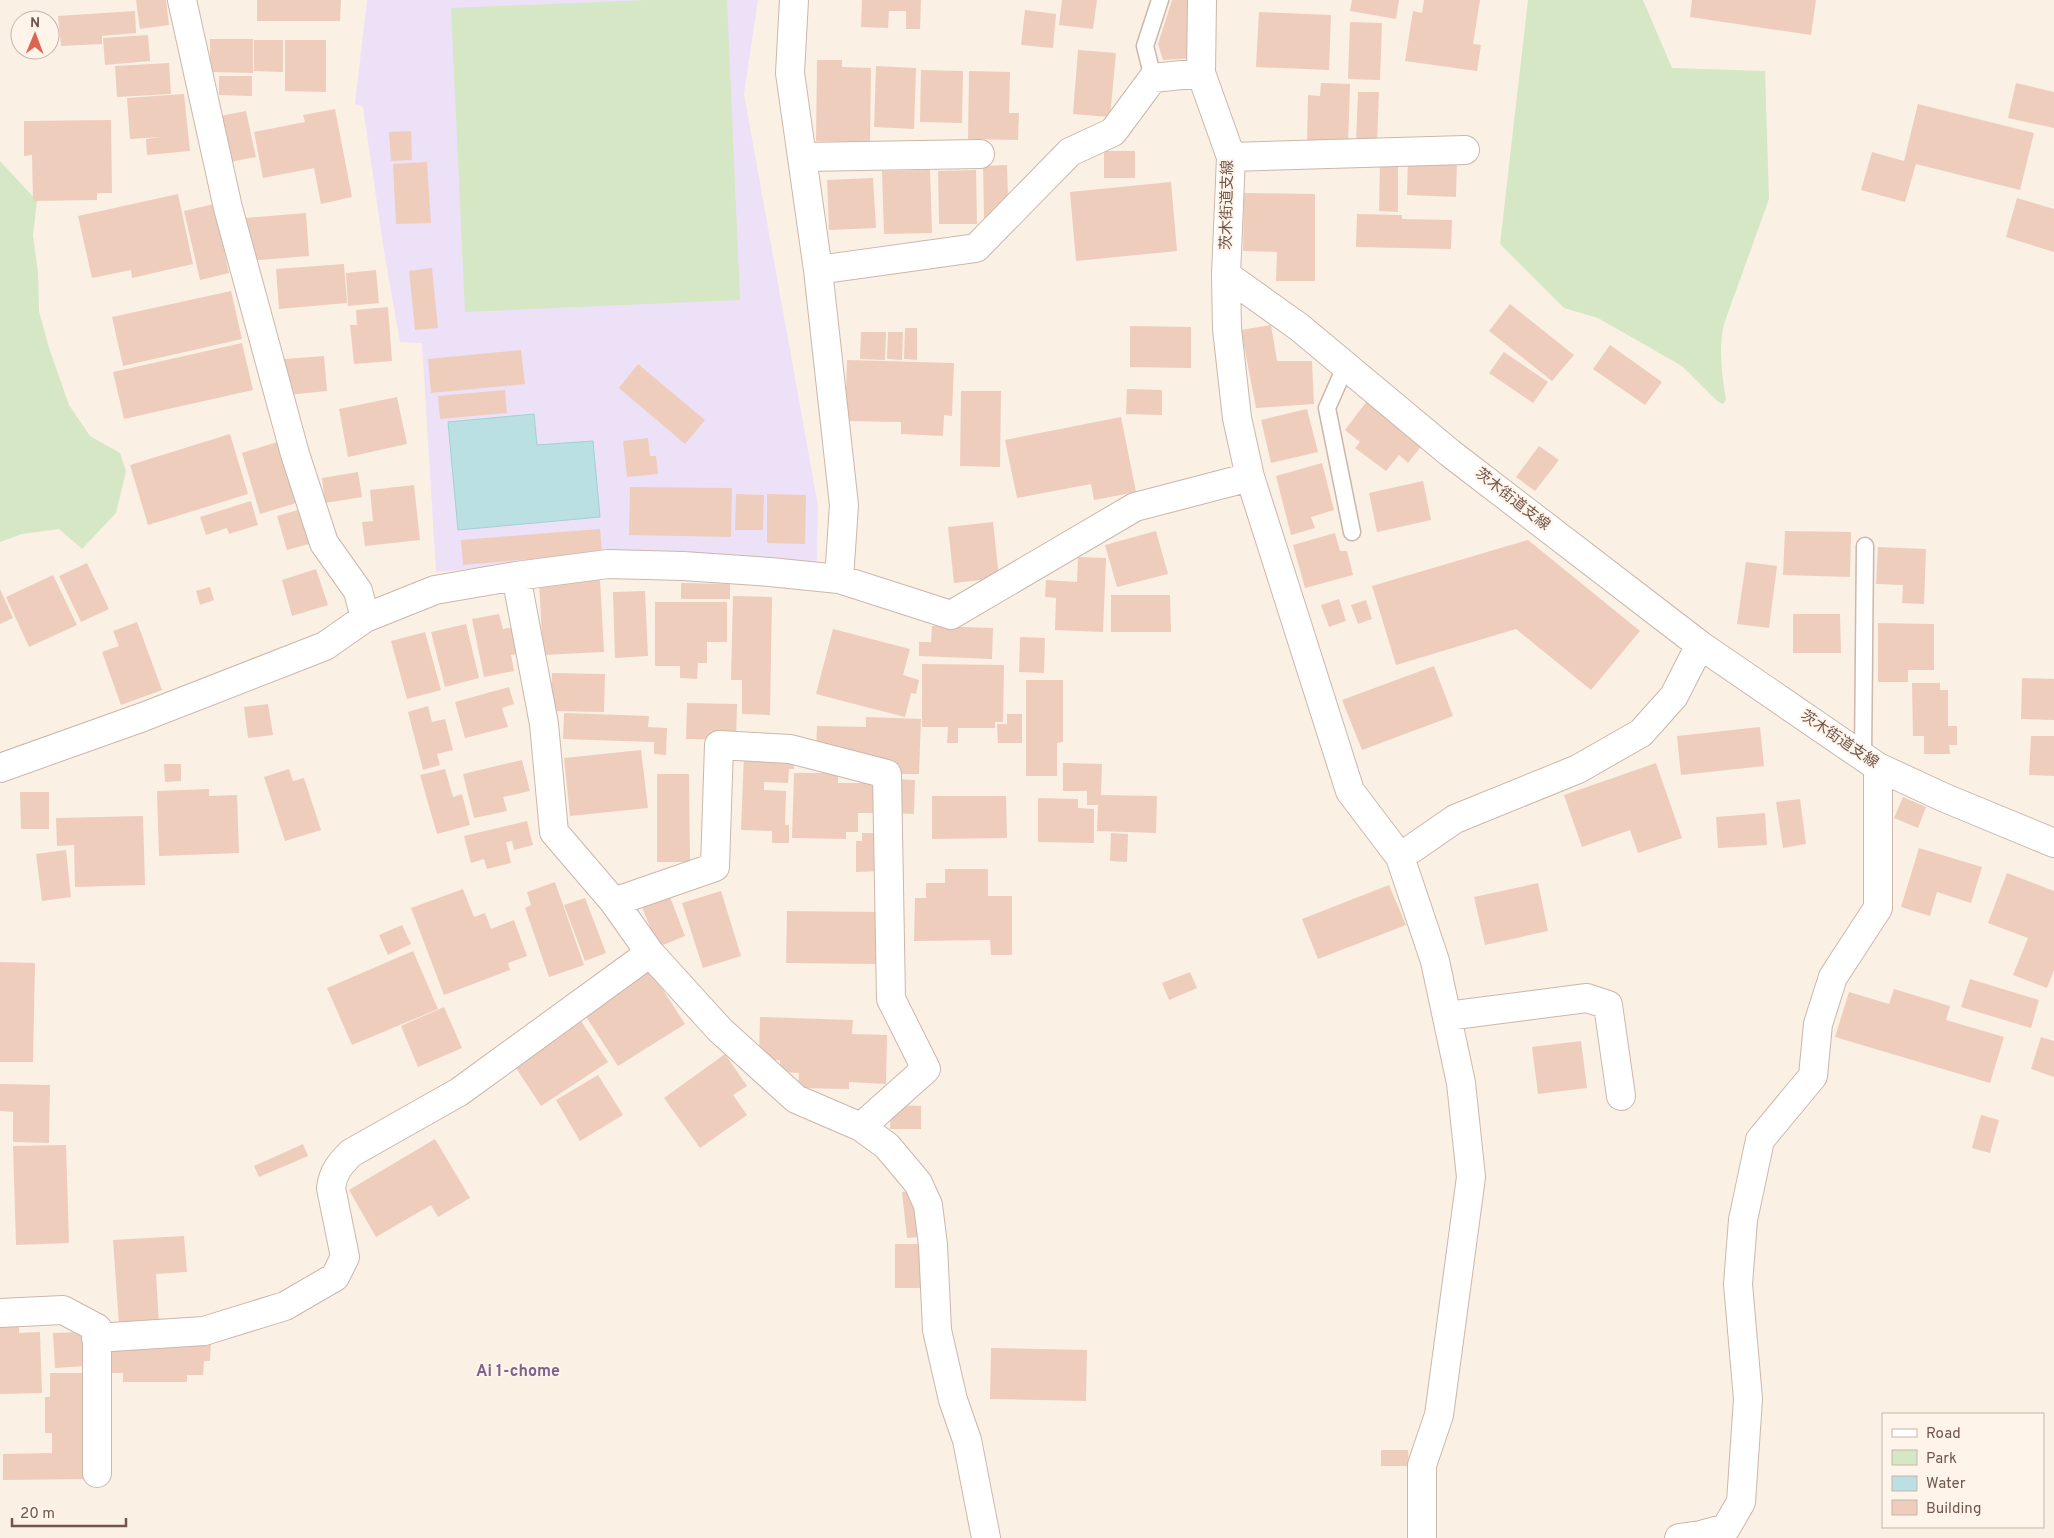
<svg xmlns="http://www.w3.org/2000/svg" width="2054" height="1538" font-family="Overpass,'Noto Sans JP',sans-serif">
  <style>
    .education { fill: #ede1f7 }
    .green { fill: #d5e7c4 }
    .water { fill: #bae0e3; stroke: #a1d0d4 }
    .building { fill: #eecdbd }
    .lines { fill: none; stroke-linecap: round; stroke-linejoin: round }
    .lane-casing { stroke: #cbb7ab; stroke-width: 19 }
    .street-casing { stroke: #cbb7ab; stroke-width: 30 }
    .lane { stroke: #fff; stroke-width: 16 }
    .street { stroke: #fff; stroke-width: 28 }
    .labels { text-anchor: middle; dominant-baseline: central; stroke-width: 4; stroke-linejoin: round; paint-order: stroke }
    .street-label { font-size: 15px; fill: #71564b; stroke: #fef4ea }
    .neighbourhood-label { font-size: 16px; font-weight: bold; fill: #7b638d; stroke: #fef4ea }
  </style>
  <rect width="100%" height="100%" fill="#fbf0e4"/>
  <path class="education" d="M367,0H758L744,94L818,506L817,561L810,568L621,555L436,572L422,343L400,342L384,251L363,107L355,104Z"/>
  <path class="green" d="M648,0H727L740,300L465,312L451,8Z
    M1528,0H1643L1672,68L1765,71L1769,199L1724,324C1718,350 1722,374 1726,400L1723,404L1717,401L1682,366L1598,318L1564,308L1500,244Z
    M0,161L37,201L33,235L38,273L39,311L49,348L69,405L90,436L120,453L126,471L116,513L82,549L59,529L22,534L0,542Z"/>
  <path class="water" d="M534,414L537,445L593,441L600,517L458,530L448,422Z"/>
  <path class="building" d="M136,0H166L169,25L140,29Z
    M257,0H341L340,21H257Z
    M862,0H921L920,29H906V11H889L888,28L861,27Z
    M1062,0H1097L1093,29L1059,25Z
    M1172,0H1192L1196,58L1163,60L1158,44Z
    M1352,0H1399L1396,19L1350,11Z
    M1424,0H1480L1473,44L1481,45L1477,71L1405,61L1413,11L1422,13Z
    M1692,0H1816L1811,35L1690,17Z
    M1025,10L1056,14L1053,48L1021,45Z
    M135,11L136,33L102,36V44L61,46L58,16Z
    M1259,12L1331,15L1329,70L1256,67Z
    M1350,22L1382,23L1380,80L1348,79Z
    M148,35L150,61L105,65L103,38Z
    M210,39H253V73L210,72Z
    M254,40H283V72L254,71Z
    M285,40H326V92L285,91Z
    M1078,50L1116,53L1110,117L1073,114Z
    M817,60H842V67L871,68L870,142L816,141Z
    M169,63L171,94L117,97L115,66Z
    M876,66L916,68L914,129L874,127Z
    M921,70L963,71L962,123L920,122Z
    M969,71L1010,72L1009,113H1019L1018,140L968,139Z
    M219,76H252V96L219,95Z
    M1321,83L1350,84L1348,146L1307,144L1308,95L1320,96Z
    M2016,83L2054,92V128L2008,118Z
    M1358,92H1379L1377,143H1356Z
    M184,94L190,151L147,155L146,139L160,137L130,139L127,98Z
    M1918,104L2034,133L2020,190L1916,164L1905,202L1861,190L1872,152L1904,161Z
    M335,109L352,197L321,204L314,168L263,178L254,132L305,122L303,115Z
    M246,111L256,157L230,162L220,116Z
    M111,120L112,193H97V200L33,201L32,155L24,156V121Z
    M411,131L412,160L391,161L389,132Z
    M1104,151H1135V178H1104Z
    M1408,158L1457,159L1456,197L1407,195Z
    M427,162L431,223L396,224L393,164Z
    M1380,162H1398V212L1379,211Z
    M1007,165L1008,199L994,218H984L983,166Z
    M930,170L932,233L884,234L882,171Z
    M976,170L977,224H939L938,171Z
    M873,178L876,228L829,230L827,180Z
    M1171,182L1177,251L1076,261L1070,192Z
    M1244,193L1315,194V281H1276L1277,252L1243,251Z
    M178,194L193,264L132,278L131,270L92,278L78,216Z
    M2017,198L2054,209V252L2006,237Z
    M214,204L229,273L200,280L184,211Z
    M306,213L309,256L247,261L244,218Z
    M1357,214L1402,215V219L1452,220L1451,249L1356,247Z
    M344,264L347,303L279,309L276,269Z
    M432,268L438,328L415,330L409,271Z
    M376,270L379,303L348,306L346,273Z
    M231,291L242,339L123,366L112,317Z
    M1510,304L1574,355L1552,381L1489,331Z
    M388,307L392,361L354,364L350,325H357L356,310Z
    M1271,325L1277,361H1312L1314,404L1256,408L1241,330Z
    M1130,326L1191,327V368L1130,367Z
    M905,328H917V360L904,359Z
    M861,332H886L885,360L860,359Z
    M888,332H903L902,360L887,359Z
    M242,343L253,390L124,419L113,372Z
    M1610,345L1662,382L1645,405L1593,369Z
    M521,350L525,384L431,393L428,359Z
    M1504,352L1548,382L1533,403L1489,373Z
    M324,356L327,391L287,395L284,359Z
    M847,360L954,363L952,416L944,415L943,436L901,434V422L845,421Z
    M638,364L705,420L685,444L619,388Z
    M1127,389L1162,390V415L1126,414Z
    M505,390L507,413L440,419L438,396Z
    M961,391H1001L1000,467L960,466Z
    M397,397L407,444L348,457L339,409Z
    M1367,401L1423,444L1408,463L1399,455L1386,471L1355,448L1360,442L1345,430Z
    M1307,409L1318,452L1271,463L1261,420Z
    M1121,417L1136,492L1094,500L1091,484L1017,498L1005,440Z
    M230,434L248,494L148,525L130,465Z
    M648,438L650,456H656L658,474L627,477L623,441Z
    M277,442L296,503L260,514L242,453Z
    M1539,446L1559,460L1535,491L1516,477Z
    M1322,463L1334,510L1311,517L1315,528L1291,535L1276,476Z
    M358,472L362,497L325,503L322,478Z
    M1423,481L1431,520L1377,532L1369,493Z
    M414,485L420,540L365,546L362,522L373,521L370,490Z
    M630,487L732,488L731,537L629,535Z
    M736,494L764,495L763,530H735Z
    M767,494L806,495L805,544L767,543Z
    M251,501L258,525L229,534L227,528L206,535L200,517Z
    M298,510L309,544L287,550L277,516Z
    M993,522L999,578L954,583L948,527Z
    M600,529L602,553L463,565L461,540Z
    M1156,531L1168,574L1117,587L1105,545Z
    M1785,531L1851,532L1850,577L1783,575Z
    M1335,533L1340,551H1347L1353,575L1305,588L1293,545Z
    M1528,540L1640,631L1591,690L1516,629L1396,665L1372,586Z
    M1878,547L1926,549L1924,604L1902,603L1903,585L1876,584Z
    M1078,557L1106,558L1103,632L1055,630L1056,598L1045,597L1046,580L1077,582Z
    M1746,562L1777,566L1769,628L1737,624Z
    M87,563L109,609L81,622L59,576Z
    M316,569L328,605L292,616L282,580Z
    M53,575L77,625L29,647L6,597Z
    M600,579L604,652L543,655L539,582Z
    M681,583L730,584V599H681Z
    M210,587L214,600L200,605L196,591Z
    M0,589L13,618L0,624Z
    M645,591L648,656L615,658L613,592Z
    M1111,595H1170L1171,632H1111Z
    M733,596L772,597L770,715L742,714V680H731Z
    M1339,599L1346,621L1329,627L1321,605Z
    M1366,600L1372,619L1358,624L1351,605Z
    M655,602H727V642H707V663H698L697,679L680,678V666H655Z
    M499,614L503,629L513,627L519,654L511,655L514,671L484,677L472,619Z
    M1793,614H1840L1841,653H1793Z
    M137,622L162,690L121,705L102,652L119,646L113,631Z
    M1878,623L1934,624V670H1908V682H1878Z
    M466,624L479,678L445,687L431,632Z
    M932,626L993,628L992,659L919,656V642H931Z
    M833,629L910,649L903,675L919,680L916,694L911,693L905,717L816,694Z
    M425,632L441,690L407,699L391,641Z
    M1020,637L1045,638L1044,673L1019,672Z
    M922,664L1004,665L1003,722H995V728H958V743H947L948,727H922Z
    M1434,666L1453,716L1362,750L1342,700Z
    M552,673L605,674L604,712L551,711Z
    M2022,678L2054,679V720L2021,719Z
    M1026,680H1063V742L1057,743V776H1026Z
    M1912,683H1940V690H1948V726H1957V745H1949L1950,754H1924V736H1913Z
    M509,687L514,704L502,708L508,727L465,738L455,702Z
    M687,703L737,704L736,740L686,739Z
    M268,704L273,735L248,738L244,707Z
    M428,706L432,722L445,719L453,750L437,754L440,765L423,770L408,712Z
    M564,713L649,716L648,727L667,728L666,755L654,754V742L563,739Z
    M1007,714H1022V743H998L997,724H1007Z
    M866,717L921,719L919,774H898L816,748L817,726L866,727Z
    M1760,727L1764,766L1681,775L1677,736Z
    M2031,736H2054V776L2029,775Z
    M641,750L648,808L570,816L564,758Z
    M744,755L794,756V769H789L788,783L764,782V790L786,791L785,825H789V843H772V831L741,830Z
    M522,760L530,791L503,797L507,811L474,818L463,774Z
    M1063,763L1102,764L1101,795L1157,796L1156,833L1097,831L1098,805H1087V791H1063Z
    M1656,763L1682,838L1638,853L1630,830L1582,847L1564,795Z
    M164,764H181V781L165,782Z
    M289,769L293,781L304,778L321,830L285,841L264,777Z
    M445,769L453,797L462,794L470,825L437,834L420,775Z
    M794,773H838V783H873V813H858V832H846V839L792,838Z
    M657,774H689L690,862H657Z
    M893,779L915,780L914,814L892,813Z
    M209,789V796L237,795L239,853L159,856L157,791Z
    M20,792H49V829H21Z
    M932,796H1006L1007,838L932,839Z
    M1903,797L1926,807L1918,828L1894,818Z
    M1038,798L1078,799V808L1094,809V843L1038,842Z
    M1800,799L1806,844L1783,848L1776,802Z
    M1765,813L1767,845L1718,848L1716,817Z
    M143,816L145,885L75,887L74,845L57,846L56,818Z
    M527,821L533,845L514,850L512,841L506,842L511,863L487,869L484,859L471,863L464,836Z
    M862,833H881L880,871L856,872V841H862Z
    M1111,833L1128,834L1127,862L1110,861Z
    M1919,848L1982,867L1971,903L1937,892L1930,916L1901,907Z
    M66,850L71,897L42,901L36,854Z
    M945,869H988V896H1012V955H991L990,940L914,941L915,898H926V883H945Z
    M2007,873L2054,891V970L2047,988L2013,975L2028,938L1988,923Z
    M555,882L584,965L549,977L525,908L531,905L527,892Z
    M1538,883L1548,931L1485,945L1474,897Z
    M1389,885L1406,925L1318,959L1302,919Z
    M463,889L474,917L485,913L491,929L514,920L527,956L508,963L510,970L444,995L411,908Z
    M721,891L741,956L703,968L682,903Z
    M670,897L685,936L658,947L642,907Z
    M585,898L606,953L585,961L564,905Z
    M787,911L881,912L880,964L786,963Z
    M402,925L411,944L388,955L379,935Z
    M413,951L438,1009L352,1045L327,988Z
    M0,962L35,963L33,1062H0Z
    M650,970L685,1024L618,1066L583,1012Z
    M1190,972L1197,988L1169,1000L1162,983Z
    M1970,979L2039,1000L2031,1028L1961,1007Z
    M1894,989L1950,1006L1946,1020L2004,1037L1990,1083L1835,1037L1849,992L1889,1004Z
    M444,1007L462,1048L418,1067L401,1026Z
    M760,1017L853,1020L852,1034L887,1035L886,1084L849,1082V1089L798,1088L799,1073L780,1072V1060H759Z
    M581,1021L608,1062L541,1106L514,1065Z
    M2041,1037L2054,1041V1077L2031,1069Z
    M1581,1041L1587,1088L1538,1094L1532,1047Z
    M725,1054L747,1086L733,1095L747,1115L700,1148L664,1098Z
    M598,1075L623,1115L580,1141L556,1100Z
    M0,1084L50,1085L49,1143L13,1142V1112L0,1111Z
    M891,1105L921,1106V1129H890Z
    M1981,1115L1999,1120L1990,1153L1972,1148Z
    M435,1139L470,1198L438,1217L431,1205L376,1237L349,1190Z
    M303,1144L308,1156L259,1177L254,1166Z
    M66,1145L69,1243L16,1245L13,1146Z
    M916,1191L920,1237L907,1238L902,1192Z
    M184,1236L187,1272L156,1274L159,1323L119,1325L113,1240Z
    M895,1244H925L926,1288H895Z
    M19,1324V1333L40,1332L42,1393L0,1394V1325Z
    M84,1332L85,1366L55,1368L53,1333Z
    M109,1342L211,1343L210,1361H204L203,1375H187V1382H123V1373H109Z
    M991,1348L1087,1350L1086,1401L990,1399Z
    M50,1373H91V1479L3,1480V1454L52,1453V1433H45V1397H50Z
    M1381,1450H1408L1409,1466H1381Z"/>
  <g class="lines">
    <g class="lane-casing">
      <path id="lane" d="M1153,78L1145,46L1160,0
        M1346,365L1327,408L1352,532
        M1863,757L1865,546"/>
    </g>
    <g class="street-casing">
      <path id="street" d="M182,0L228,208L295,454L324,543L358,591L365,618
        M794,0L790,73L818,270L844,505L839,579
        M1202,0L1201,73L1231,157L1226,275L1299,327L1450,453L1700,645L1878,767L1945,798L2054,843
        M802,157L980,154
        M1231,157L1465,150
        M818,270L976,248L1070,152L1113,132L1153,78L1201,73
        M1250,477L1350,791L1400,857L1435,961L1461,1083L1471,1177L1439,1415L1422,1465V1538
        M516,576L544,724L554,832L614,902L650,953L720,1030L796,1099L861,1127L887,1146L918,1183L928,1205L933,1245L937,1330L953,1400L967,1440L986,1538
        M0,768L143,717L325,646L365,618L435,590L516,576L608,564L683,566L770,572L839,579L951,615L1135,507L1250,477L1237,418L1227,329L1226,275
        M1400,857L1455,819L1578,769L1641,733L1674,696L1700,645
        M614,902L715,867L719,745L790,749L887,774L891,999L926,1069L861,1127
        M1447,1016L1587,998L1608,1005L1621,1096
        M0,1313L63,1310L97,1328V1473
        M96,1338L204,1331L285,1306L335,1277L345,1257L331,1188C333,1172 340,1164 351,1153L459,1092L650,953
        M1679,1538L1701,1535L1726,1528L1741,1502L1748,1399L1738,1284L1743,1220L1760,1140L1813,1076L1818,1024L1833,977L1878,908V767"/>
    </g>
    <use href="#lane" class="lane"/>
    <use href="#street" class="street"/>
  </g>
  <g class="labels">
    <g class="street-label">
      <text transform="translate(1228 205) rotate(-89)">茨木街道支線</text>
      <text transform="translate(1512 500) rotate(38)">茨木街道支線</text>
      <text transform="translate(1839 740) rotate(34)">茨木街道支線</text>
    </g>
    <g class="neighbourhood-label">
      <text x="518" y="1372">Ai 1-chome</text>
    </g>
  </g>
  <rect x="1882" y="1413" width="162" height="115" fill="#fef4ea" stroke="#c6b5aa"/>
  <rect x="1892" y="1429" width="25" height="8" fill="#ffffff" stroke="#c6b5aa"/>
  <text x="1926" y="1438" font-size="15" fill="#71564b">Road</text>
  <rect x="1892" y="1450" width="25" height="15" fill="#d5e7c4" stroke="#c6b5aa"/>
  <text x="1926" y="1463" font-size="15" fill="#71564b">Park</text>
  <rect x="1892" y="1476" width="25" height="15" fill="#bae0e3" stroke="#c6b5aa"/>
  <text x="1926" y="1488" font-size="15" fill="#71564b">Water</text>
  <rect x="1892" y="1500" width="25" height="15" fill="#eecdbd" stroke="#c6b5aa"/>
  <text x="1926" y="1513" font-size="15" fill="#71564b">Building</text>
  <g transform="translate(35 35) rotate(1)"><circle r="24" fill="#fef4ea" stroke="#c6b5aa"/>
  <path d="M0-4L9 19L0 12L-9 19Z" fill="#dd6451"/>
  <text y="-8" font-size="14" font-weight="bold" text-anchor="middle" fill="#71564b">N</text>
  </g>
  <path d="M12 1518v8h114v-8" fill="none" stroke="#71564b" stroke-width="2.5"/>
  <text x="20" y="1518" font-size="15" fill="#71564b" stroke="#fef4ea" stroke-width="4" paint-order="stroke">20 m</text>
</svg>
